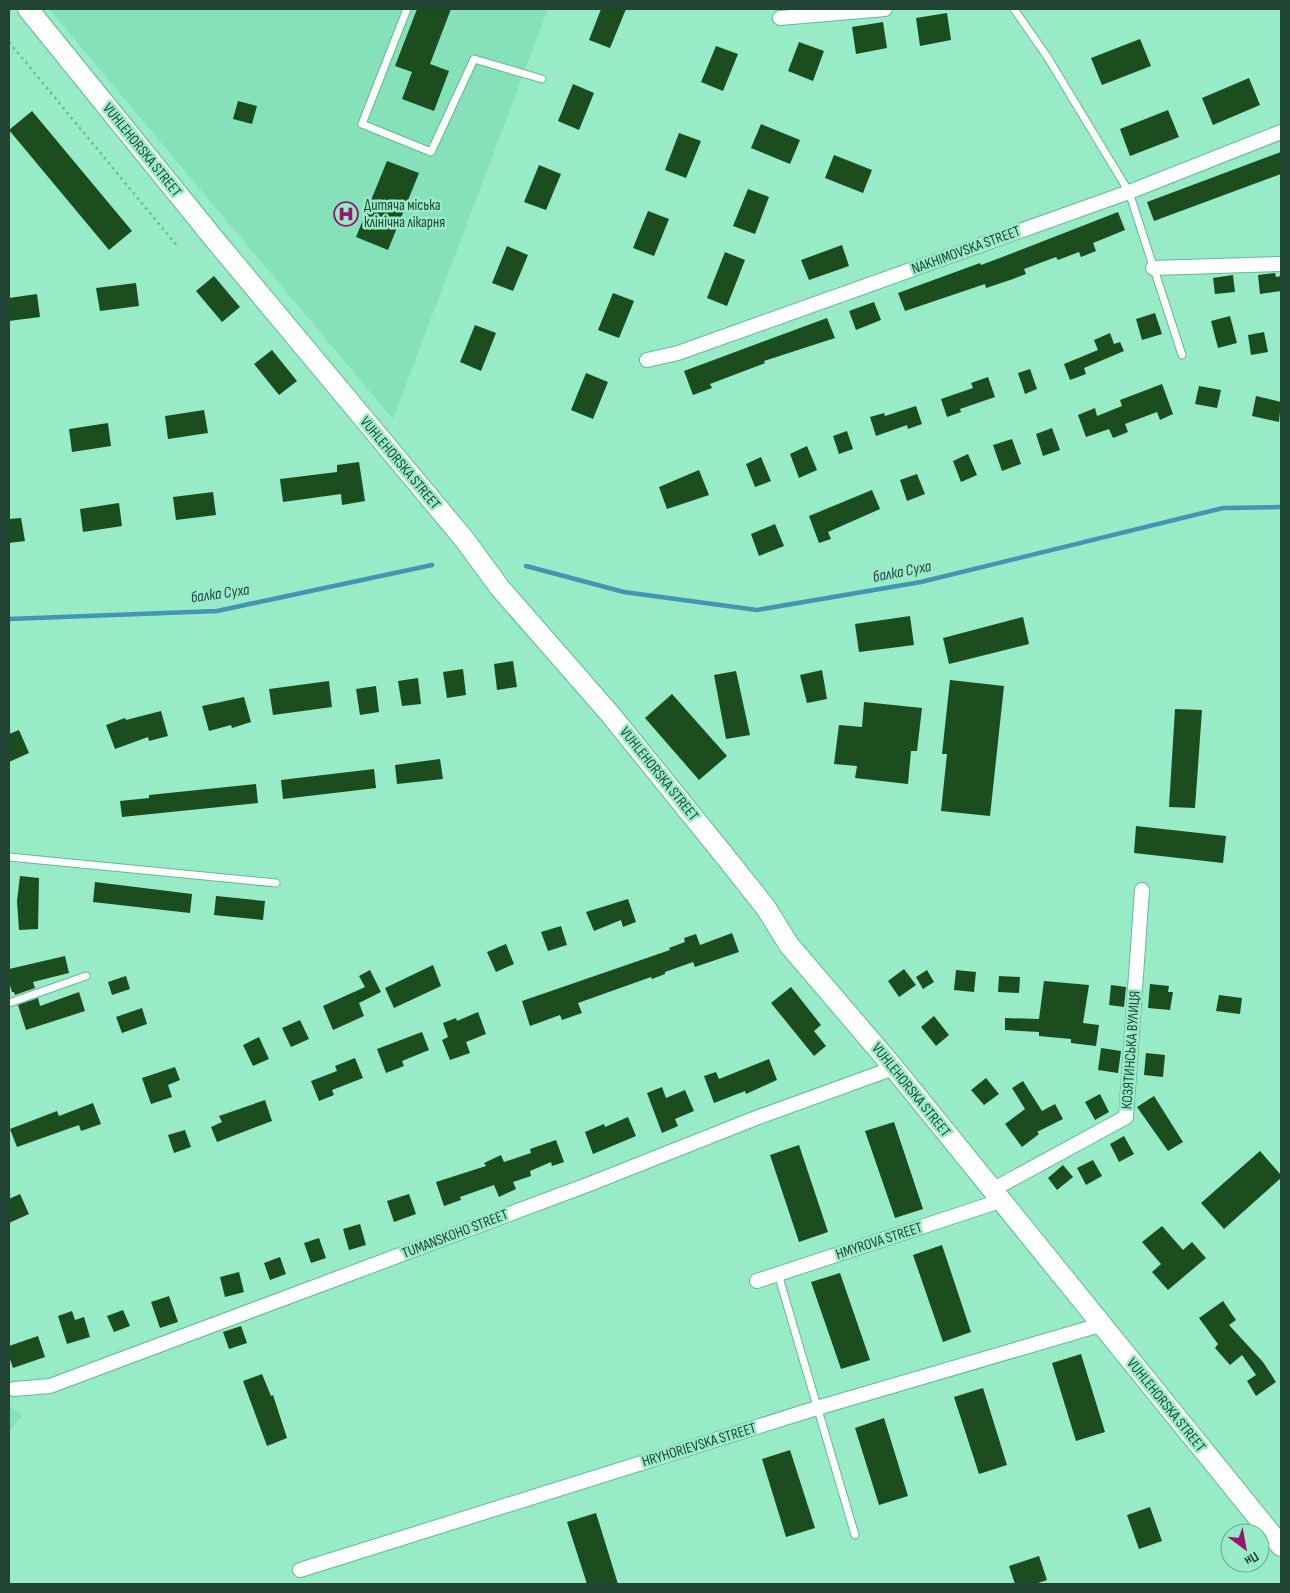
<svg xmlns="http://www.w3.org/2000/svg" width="1290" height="1593" font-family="'Sofia Sans Condensed',sans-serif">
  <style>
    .built { fill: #84e1b9 }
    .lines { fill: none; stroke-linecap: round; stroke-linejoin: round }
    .stream { stroke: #4295b3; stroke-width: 4.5 }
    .building { fill: #1b4d1f }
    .lane-casing { stroke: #65b895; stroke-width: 9 }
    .street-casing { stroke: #65b895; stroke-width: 16 }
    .secondary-casing { stroke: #65b895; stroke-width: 22 }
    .path { stroke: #73b799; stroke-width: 2.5; stroke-dasharray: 2.5 4; stroke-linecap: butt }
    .lane { stroke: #fff; stroke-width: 7 }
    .street { stroke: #fff; stroke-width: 14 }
    .secondary { stroke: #fff; stroke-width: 20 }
    .labels { text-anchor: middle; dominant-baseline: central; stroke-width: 5; stroke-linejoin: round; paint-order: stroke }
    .street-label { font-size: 15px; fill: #214435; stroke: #98ebc7 }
    .poi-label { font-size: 15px; fill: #214435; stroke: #98ebc7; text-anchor: start }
    .water-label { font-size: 16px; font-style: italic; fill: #2a454f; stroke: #98ebc7 }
  </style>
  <rect width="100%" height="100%" fill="#98ebc7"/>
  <path class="built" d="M49,9H548L393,419Z
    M9,1405L22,1416L9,1432Z"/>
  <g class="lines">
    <path class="stream" d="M526,566L624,592L757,610L921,582L1223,508L1281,507
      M9,619L217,611L432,565"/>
  </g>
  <path class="building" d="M417,9H451L430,64L449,71L434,111L402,99L412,72L395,66Z
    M601,9H626L610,48L589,40Z
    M947,13L951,40L920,46L916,18Z
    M883,22L887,48L856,54L852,27Z
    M1140,39L1151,66L1102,85L1091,58Z
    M799,42L824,51L813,81L788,71Z
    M716,46L738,54L723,91L701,82Z
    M1249,78L1260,105L1213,125L1202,98Z
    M573,84L594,93L579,130L558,121Z
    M238,101L257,106L252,124L233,119Z
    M1168,110L1179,137L1130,156L1120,129Z
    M32,111L132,231L109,250L9,130Z
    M761,124L800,140L790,164L751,148Z
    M679,133L701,141L686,178L665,170Z
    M1281,152V174L1154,221L1147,202Z
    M834,155L872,170L863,193L825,178Z
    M387,161L419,173L388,250L356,237Z
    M539,165L561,174L546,210L524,202Z
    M748,189L769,197L755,234L733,226Z
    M648,211L669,219L654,256L633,248Z
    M1118,212L1125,230L1093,243L1096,251L1081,257L1079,252L1058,260L1056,257L1024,269L1026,274L1013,279L986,288L985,284L905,311L898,293L980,263L981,265L1005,256Z
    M842,245L849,266L809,280L801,260Z
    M507,246L528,255L513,291L492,283Z
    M725,252L745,260L727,306L707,298Z
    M1275,273L1276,277L1281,276V291L1260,294L1258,275Z
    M1233,275L1235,292L1215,294L1213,278Z
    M214,276L240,307L222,322L196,291Z
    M136,283L139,306L100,311L96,288Z
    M613,293L634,301L619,338L598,330Z
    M37,294L40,317L9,321V298Z
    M874,302L881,320L856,330L849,311Z
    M1155,313L1162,334L1142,340L1136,319Z
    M1230,316L1237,343L1218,348L1211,321Z
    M827,318L835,338L764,361L765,363L710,384L712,388L693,395L684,371Z
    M475,325L496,333L481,371L460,362Z
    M1264,332L1268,352L1251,355L1248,335Z
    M1110,333L1114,344L1120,342L1124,351L1084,368L1086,374L1070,380L1064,364L1098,350L1094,340Z
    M272,350L297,381L279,395L254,364Z
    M1030,369L1037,389L1025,394L1018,373Z
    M586,373L608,382L593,419L571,410Z
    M988,377L995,397L960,409L961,412L947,417L941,399L973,388L971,383Z
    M1162,384L1173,414L1160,420L1157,412L1125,424L1128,432L1113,438L1109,429L1086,437L1078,415L1095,408L1097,416L1122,406L1120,400Z
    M1199,386L1221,390L1217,408L1195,404Z
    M1256,396L1281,402L1279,422L1252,416Z
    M916,406L922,424L908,429L907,425L876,436L870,417L884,413L885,416Z
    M204,410L208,433L168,439L165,416Z
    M108,423L111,446L72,452L69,429Z
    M1052,428L1060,450L1043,456L1036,434Z
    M847,431L853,449L839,454L833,436Z
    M1012,439L1021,464L1002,471L993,445Z
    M807,446L817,470L799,478L790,454Z
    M968,454L977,475L961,482L953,461Z
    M761,457L771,481L755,487L746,464Z
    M359,462L365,501L342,505L341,494L283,502L280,479L337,472V465Z
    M699,470L709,495L667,509L659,487Z
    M917,474L925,494L907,501L900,480Z
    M872,490L880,509L828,532L831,539L819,543L809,516Z
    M213,492L216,515L176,520L173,497Z
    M119,503L122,526L83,532L80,509Z
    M21,518L25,541L9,543V519Z
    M775,524L784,546L759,556L751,534Z
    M910,616L914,645L859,652L855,624Z
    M1023,617L1029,644L949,664L943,638Z
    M513,661L517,687L497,690L494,664Z
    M463,669L466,695L447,698L443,672Z
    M822,670L827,699L807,703L800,675Z
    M736,671L750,735L726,739L714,675Z
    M418,678L421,704L402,706L398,681Z
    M950,680L1004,686L990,816L941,811L947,754H942Z
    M329,681L332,707L273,715L269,689Z
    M376,686L379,712L360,715L356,689Z
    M672,694L727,756L699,780L645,718Z
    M244,697L251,722L232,728L231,725L209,731L202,706Z
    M864,702L922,708L917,751H911L908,784L855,778L857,766L834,764L839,725L862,727Z
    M1175,709L1202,710L1195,808L1169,807Z
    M161,711L168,736L149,741L148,737L115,749L106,725L125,718L126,720Z
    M19,730L29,753L9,762V734Z
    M440,759L443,779L397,784L395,765Z
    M374,769L376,788L283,799L281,780Z
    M256,784L258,803L122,817L120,801L149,798V795Z
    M1136,826L1226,836L1223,863L1134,853Z
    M20,876L39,878L38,929L19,930L17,901Z
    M95,882L192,894L190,913L93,902Z
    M216,896L265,901L263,920L214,915Z
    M628,899L636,922L623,927L621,920L594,931L586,912Z
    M561,926L567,945L548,951L541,932Z
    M732,933L739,952L695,967L693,962L665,972V974L652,979L651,977L578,1003L582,1013L562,1020L560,1015L530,1026L522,1001L670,950L669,948L685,942L684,938L696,934L700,945Z
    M506,944L514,964L496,972L487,952Z
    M65,956L69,973L33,982L35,988L15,995L14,992H12L9,982V969Z
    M433,965L441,986L394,1008L385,988Z
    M904,969L916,985L899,997L888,981Z
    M370,970L381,992L359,1003L364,1016L333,1030L323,1006L365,987L359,976Z
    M927,970L934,982L923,989L916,977Z
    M956,970L976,972L974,992L954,990Z
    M126,976L130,989L112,995L108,982Z
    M999,976L1020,977L1019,993L998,992Z
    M1044,981L1089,985L1083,1023L1099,1025L1096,1046L1071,1043V1039L1039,1036V1032L1005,1030V1018L1039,1019Z
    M1150,984L1169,986L1168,992H1173L1170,1010L1148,1008Z
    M1111,985L1126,987L1124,1007L1109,1005Z
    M791,987L821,1025L814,1031L826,1046L814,1056L771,1003Z
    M79,992L85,1011L26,1030L18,1005L38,998L40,1006Z
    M1219,995L1242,998L1240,1014L1216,1011Z
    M142,1008L147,1024L122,1033L116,1017Z
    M478,1012L486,1034L466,1042L470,1053L450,1060L442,1040L448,1037L443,1023L456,1018L457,1021Z
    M934,1016L949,1035L936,1046L921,1027Z
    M300,1020L309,1039L291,1047L282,1028Z
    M422,1032L429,1050L402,1061L404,1066L386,1073L377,1049Z
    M259,1037L269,1059L253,1066L243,1045Z
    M1101,1048L1121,1051L1118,1073L1098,1070Z
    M1146,1053L1165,1055L1163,1077L1144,1075Z
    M355,1058L363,1078L332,1090L334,1095L319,1101L311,1081L337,1071L335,1066Z
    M769,1059L777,1080L746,1094L745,1091L714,1103L704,1076L716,1072L719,1079Z
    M175,1067L180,1080L168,1085L172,1097L151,1104L142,1078Z
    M986,1078L999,1094L984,1105L971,1090Z
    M1023,1081L1042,1111L1055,1104L1063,1119L1037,1132L1039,1134L1022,1147L1005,1124L1025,1109L1012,1088Z
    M662,1087L666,1098L685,1090L694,1111L675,1119L678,1126L662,1133L647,1093Z
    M1100,1094L1109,1112L1095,1120L1085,1102Z
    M1154,1096L1183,1142L1168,1151L1137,1107Z
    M265,1100L272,1121L217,1142L211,1127L222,1122L219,1116Z
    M93,1103L101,1124L81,1131L79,1125L17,1147L10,1129L57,1111L59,1116Z
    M628,1117L636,1136L593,1154L585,1132L604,1124L605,1127Z
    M894,1122L923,1209L895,1218L865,1131Z
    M185,1130L191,1147L174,1153L168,1135Z
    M1124,1136L1134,1154L1119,1162L1110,1144Z
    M556,1140L564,1162L552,1166L551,1162L530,1171L531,1176L513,1182L516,1189L499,1197L494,1185L460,1197L461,1200L444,1206L436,1182L486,1166L484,1163L501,1155L504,1162L531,1153L530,1149Z
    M799,1145L828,1232L799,1242L770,1155Z
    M1260,1151L1281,1175V1178L1224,1229L1201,1203Z
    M1093,1160L1102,1176L1086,1185L1077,1168Z
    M1063,1165L1073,1177L1057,1190L1048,1178Z
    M20,1194L29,1214L9,1223V1199Z
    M409,1194L416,1214L394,1222L387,1201Z
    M360,1224L366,1245L349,1250L343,1229Z
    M1162,1226L1183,1250L1192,1242L1206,1258L1168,1290L1152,1272L1161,1264L1142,1242Z
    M319,1238L326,1258L311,1263L304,1243Z
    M942,1245L971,1332L943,1342L913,1255Z
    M280,1257L286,1274L270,1280L264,1263Z
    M239,1272L244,1292L225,1297L220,1277Z
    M840,1273L870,1360L841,1369L811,1282Z
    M169,1296L178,1322L160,1328L151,1302Z
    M1223,1301L1236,1320L1229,1325L1263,1362L1276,1382L1256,1396L1247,1381L1256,1375L1242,1355L1230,1365L1215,1348L1218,1344L1199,1318Z
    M123,1310L130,1326L114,1332L107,1316Z
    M72,1311L75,1320L84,1317L90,1337L67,1344L58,1316Z
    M241,1326L247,1343L229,1349L223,1332Z
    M38,1336L45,1357L13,1368L9,1356V1346Z
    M1081,1354L1105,1432L1076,1441L1052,1363Z
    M262,1374L271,1396L273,1395L287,1438L267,1446L243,1381Z
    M983,1388L1007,1465L979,1474L954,1397Z
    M884,1418L908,1496L879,1505L855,1428Z
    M790,1450L815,1528L786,1537L762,1459Z
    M1150,1507L1162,1541L1139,1549L1127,1515Z
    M596,1513L618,1584H587L567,1522Z
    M1039,1556L1047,1580L1035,1584H1015L1009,1566Z"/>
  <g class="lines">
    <g class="lane-casing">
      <path id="lane" d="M407,9L362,124L431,152L474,59L542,79
        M1014,9L1048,58L1129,192L1182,355
        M9,857L276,883
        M9,1003L86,976
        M778,1274L855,1535"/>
    </g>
    <g class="street-casing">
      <path id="street" d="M780,18L885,9
        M1153,268L1281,264
        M647,360L678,353L1129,192L1281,132
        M992,1190L1126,1117L1142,890
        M757,1281L1000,1201
        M14,1389L50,1386L587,1185L756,1118L894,1068
        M300,1570L817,1408L1100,1325"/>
    </g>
    <g class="secondary-casing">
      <path id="secondary" d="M28,9L215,240L464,539L500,588L610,714L728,860L766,908L789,945L894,1068L1281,1546"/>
    </g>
    <path class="path" d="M9,42L178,247"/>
    <use href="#lane" class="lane"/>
    <use href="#street" class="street"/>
    <use href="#secondary" class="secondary"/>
  </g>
  <defs>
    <g id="hospital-ring" transform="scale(1.25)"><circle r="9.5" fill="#98ebc7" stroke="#97166e" stroke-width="1.5"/><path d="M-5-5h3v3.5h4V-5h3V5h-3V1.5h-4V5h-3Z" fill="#97166e"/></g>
  </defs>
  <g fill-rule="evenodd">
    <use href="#hospital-ring" x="346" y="214"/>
  </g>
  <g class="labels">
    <g class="street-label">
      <text transform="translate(142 150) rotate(51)">VUHLEHORSKA STREET</text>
      <text transform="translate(966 250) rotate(-20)">NAKHIMOVSKA STREET</text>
      <text transform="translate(400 463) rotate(50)">VUHLEHORSKA STREET</text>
      <text transform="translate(659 774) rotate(51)">VUHLEHORSKA STREET</text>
      <text transform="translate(1131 1050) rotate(-86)">КОЗЯТИНСЬКА ВУЛИЦЯ</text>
      <text transform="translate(911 1090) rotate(51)">VUHLEHORSKA STREET</text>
      <text transform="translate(455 1234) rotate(-21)">TUMANSKOHO STREET</text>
      <text transform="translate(879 1241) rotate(-18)">HMYROVA STREET</text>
      <text transform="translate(1166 1405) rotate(51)">VUHLEHORSKA STREET</text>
      <text transform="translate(699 1445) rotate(-17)">HRYHORIEVSKA STREET</text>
    </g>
    <g class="poi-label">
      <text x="364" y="205">Дитяча міська<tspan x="364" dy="17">клінічна лікарня</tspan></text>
    </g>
    <g class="water-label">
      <text transform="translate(902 572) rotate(-11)">балка Суха</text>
      <text transform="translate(220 594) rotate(-8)">балка Суха</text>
    </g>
  </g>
  <rect width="1290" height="1593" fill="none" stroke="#214435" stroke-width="20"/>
  <g transform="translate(1245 1548) rotate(148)"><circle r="24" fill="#98ebc7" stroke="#68a88d"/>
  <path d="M0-4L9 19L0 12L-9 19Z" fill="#97166e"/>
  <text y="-8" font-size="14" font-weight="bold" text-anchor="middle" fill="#214435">Пн</text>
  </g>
</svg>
